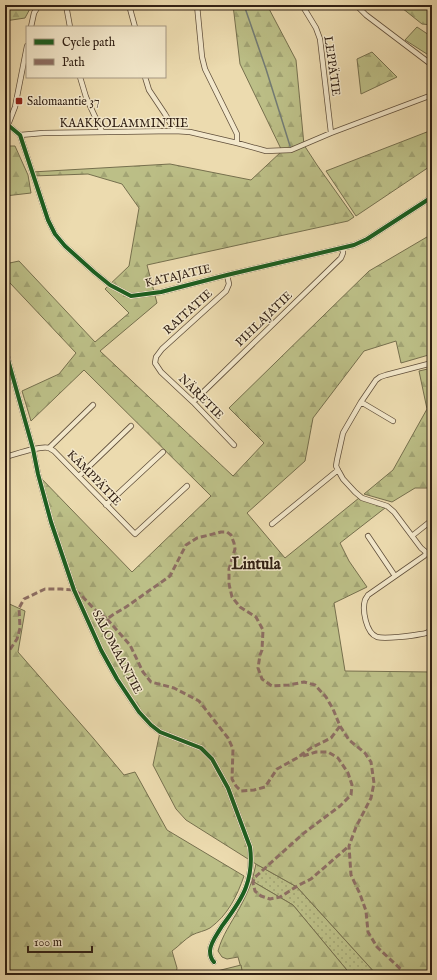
<svg xmlns="http://www.w3.org/2000/svg" width="437" height="980" font-family="'IM FELL English',serif">
  <style>
    .grass { fill: url(#grass-dots); stroke: #76704e }
    .forest { fill: url(#forest-firs); stroke: #76704e }
    .garden { fill: #bcbf87; stroke: #76704e }
    .lines { fill: none; stroke-linecap: round; stroke-linejoin: round }
    .stream { stroke: #727b75; stroke-width: 1.5 }
    .minor-casing { stroke: #604f3b; stroke-width: 6 }
    .minor { stroke: #f3e8cb; stroke-width: 4.5 }
    .quiet { stroke: #8d6e63; stroke-width: 3; stroke-dasharray: 6 3; stroke-linecap: butt }
    .cycleway-casing { stroke: #f3e8cb; stroke-width: 6 }
    .cycleway { stroke: #1b5e20; stroke-width: 4 }
    .poi-dot { fill: #8f2418; stroke: #f3e8cb; stroke-width: 1.5 }
    .labels { text-anchor: middle; dominant-baseline: central; stroke-width: 3; stroke-linejoin: round; paint-order: stroke }
    .street-label { font-size: 12px; fill: #312014; stroke: #f3e8cb }
    .poi-label { font-size: 12px; fill: #312014; stroke: #f3e8cb; text-anchor: start }
    .district-label { font-size: 16px; font-weight: bold; fill: #312014; stroke: #f3e8cb }
  </style>
  <defs>
    <pattern id="grass-dots" width="8" height="8" patternUnits="userSpaceOnUse"><rect width="8" height="8" fill="#bcbf87"/><path d="M2 2h.1M6 6h.1" fill="none" stroke="#a2a474" stroke-width="1.8" stroke-linecap="round"/></pattern>
    <pattern id="forest-firs" width="22" height="20" patternUnits="userSpaceOnUse"><rect width="22" height="20" fill="#bcbf87"/><path d="M5 1l3.5 6h-7zM16 11l3.5 6h-7z" fill="#a2a474"/></pattern>
  </defs>
  <rect width="100%" height="100%" fill="#ecdbaf"/>
  <filter id="stains"><feTurbulence type="fractalNoise" baseFrequency=".005" numOctaves="4"/><feColorMatrix values="0 0 0 0 .2 0 0 0 0 .09 0 0 0 0 .02 0 0 0 .5 -.17"/></filter>
  <radialGradient id="worn" r=".72"><stop offset=".6" stop-color="#630" stop-opacity="0"/><stop offset="1" stop-color="#630" stop-opacity=".3"/></radialGradient>
  <path class="grass" d="M256,864L297,887L377,975H351L293,905L252,881Z"/>
  <path class="forest" d="M5,5H32L25,18L5,21Z
    M233,5H267L296,60L304,145L317,165L354,217L348,221L147,265L157,303L100,351L233,476L264,443L229,408L369,271L432,234V337L429,338L432,348V354L401,363L396,341L364,351L313,418L305,461L247,513L285,558L359,498L385,508L340,543L349,561L367,587L334,603L345,671L432,672V975H377L297,887L256,864L186,820L176,809L153,765L160,732L139,712L117,679L74,590L38,475L132,572L211,496L84,370L31,421L22,391L59,374L76,353L10,283L5,282V264L19,261L95,342L129,313L105,289L129,266L139,208L122,184L88,174L33,176L32,172L170,164L251,180L282,151L240,64Z
    M407,5H432V25L422,24L402,8Z
    M372,52L397,77L361,94L357,59Z
    M432,130V165L356,216L326,171Z
    M5,146H15L28,175L31,193L5,196Z
    M432,368V488H415L392,502L364,494L393,470L427,409L419,371Z
    M5,602L25,611L18,652L94,739L124,775L135,772L167,830L244,876C237,896 228,915 210,928C205,931 198,932 192,935C185,939 179,946 172,951L177,968L176,974L5,975Z
    M252,881L293,905L351,975H243L238,957L227,959L222,957L218,951C222,936 231,923 239,909C244,900 248,891 252,881Z"/>
  <path class="garden" d="M417,27L432,37V54L430,56L405,40Z
    M241,965L243,975H214L213,972Z"/>
  <g class="lines">
    <path class="stream" d="M244,5L266,69L290,146"/>
    <g class="minor-casing">
      <path id="minor" d="M66,5L70,27
        M129,5L135,27
        M197,5L202,57L205,69L237,134V143
        M302,5L316,28L320,39L331,133
        M356,5L366,15L432,65
        M31,27L34,13L39,5
        M80,77L86,97L102,132
        M145,77L149,90L165,114L175,131
        M8,125L20,135L48,220L55,234L65,246L94,272L110,285L131,296L161,292L227,275L354,245L367,239L432,197
        M5,131L8,125L15,107L27,46
        M20,135L43,133L175,131L190,132L237,143L266,151L291,150L331,133L432,95
        M227,275L229,284L226,291L162,349L156,357L155,363L161,372L193,402L234,445
        M5,349L33,449L38,474L51,522L74,590L101,650L117,679L139,712L151,725L160,732L201,748L212,759L228,788L250,847C252,861 251,873 246,887C241,901 231,914 222,926C218,933 210,943 210,951C210,956 211,959 214,962
        M432,363L386,375L380,377L376,380L361,402L343,433L337,460L336,466L338,470L343,479L355,492L362,498L387,506L394,512L421,548L427,553L432,555
        M193,402L341,258L343,253V248
        M361,402L393,421
        M49,448L93,405
        M5,457C14,455 40,445 49,448C49,448 54,451 54,451L135,534L187,486
        M79,476L131,426
        M106,505L163,452
        M272,524L338,470
        M368,536L395,576
        M412,536L432,520
        M427,553L424,556L368,595C367,597 366,598 365,600C362,610 366,633 377,637C385,639 412,636 421,634C425,634 429,632 432,629"/>
    </g>
    <use href="#minor" class="minor"/>
    <path class="quiet" d="M107,619L130,645L143,672L151,682L174,688L199,701L228,738L233,749L232,779L236,786L241,791L254,790L265,787L277,769L297,758L311,748L331,738L340,726
      M5,657L17,639L20,628L19,608L24,599L45,589H61L74,590L80,594L97,612L107,619L114,614L126,607L170,576L186,545L197,538L221,532H227L231,535L234,543L235,549L229,569V584L232,597L240,607L256,617L263,630L262,650L260,655L258,668L262,679L272,686L289,685L304,682L315,685L326,697L333,709L340,726L349,740L365,753L371,762L374,783L371,798L356,827L349,846L351,875L360,894L366,911L368,932L377,947L407,975
      M303,756L316,752H328L338,758L348,773L352,785L351,795L340,806L304,833L254,878L253,883L255,891L261,896L270,899L280,897L299,885L311,879L349,846"/>
    <g class="cycleway-casing">
      <path id="cycleway" d="M8,125L20,135L48,220L55,234L65,246L94,272L110,285L131,296L161,292L227,275L354,245L367,239L432,197
        M5,349L33,449L38,474L51,522L74,590L101,650L117,679L139,712L151,725L160,732L201,748L212,759L228,788L250,847C252,861 251,873 246,887C241,901 231,914 222,926C218,933 210,943 210,951C210,956 211,959 214,962"/>
    </g>
    <use href="#cycleway" class="cycleway"/>
  </g>
  <rect class="poi-dot" x="15" y="97" width="8" height="8" rx="2"/>
  <g class="labels">
    <g class="street-label">
      <text transform="translate(332 66) rotate(82)">LEPPÄTIE</text>
      <text x="124" y="123">KAAKKOLAMMINTIE</text>
      <text transform="translate(178 276) rotate(-13)">KATAJATIE</text>
      <text transform="translate(188 312) rotate(-42)">RAITATIE</text>
      <text transform="translate(264 319) rotate(-44)">PIHLAJATIE</text>
      <text transform="translate(201 397) rotate(45)">NÄRETIE</text>
      <text transform="translate(94 478) rotate(46)">KÄMPPÄTIE</text>
      <text transform="translate(117 652) rotate(62)">SALOMAANTIE</text>
    </g>
    <g class="poi-label">
      <text x="27" y="101">Salomaantie 37</text>
    </g>
    <g class="district-label">
      <text x="256" y="565">Lintula</text>
    </g>
  </g>
  <rect width="437" height="980" fill="none" stroke="#ecdbaf" stroke-width="20"/>
  <rect x="6" y="6" width="425" height="968" fill="none" stroke="#312014" stroke-width="2"/>
  <rect x="10" y="10" width="417" height="960" fill="none" stroke="#312014"/>
  <rect x="26" y="26" width="140" height="52" fill="#f3e8cb" stroke="#a59882"/>
  <rect x="34" y="39" width="20" height="6" fill="#1b5e20" stroke="#a59882"/>
  <text x="62" y="46" font-size="12" fill="#312014">Cycle path</text>
  <rect x="34" y="59" width="20" height="6" fill="#8d6e63" stroke="#a59882"/>
  <text x="62" y="66" font-size="12" fill="#312014">Path</text>
  <path d="M28 946v6h64v-6" fill="none" stroke="#312014" stroke-width="2"/>
  <text x="34" y="946" font-size="12" fill="#312014" stroke="#f3e8cb" stroke-width="3" paint-order="stroke">100 m</text>
  <rect width="100%" height="100%" filter="url(#stains)"/>
  <rect width="100%" height="100%" fill="url(#worn)"/>
</svg>
